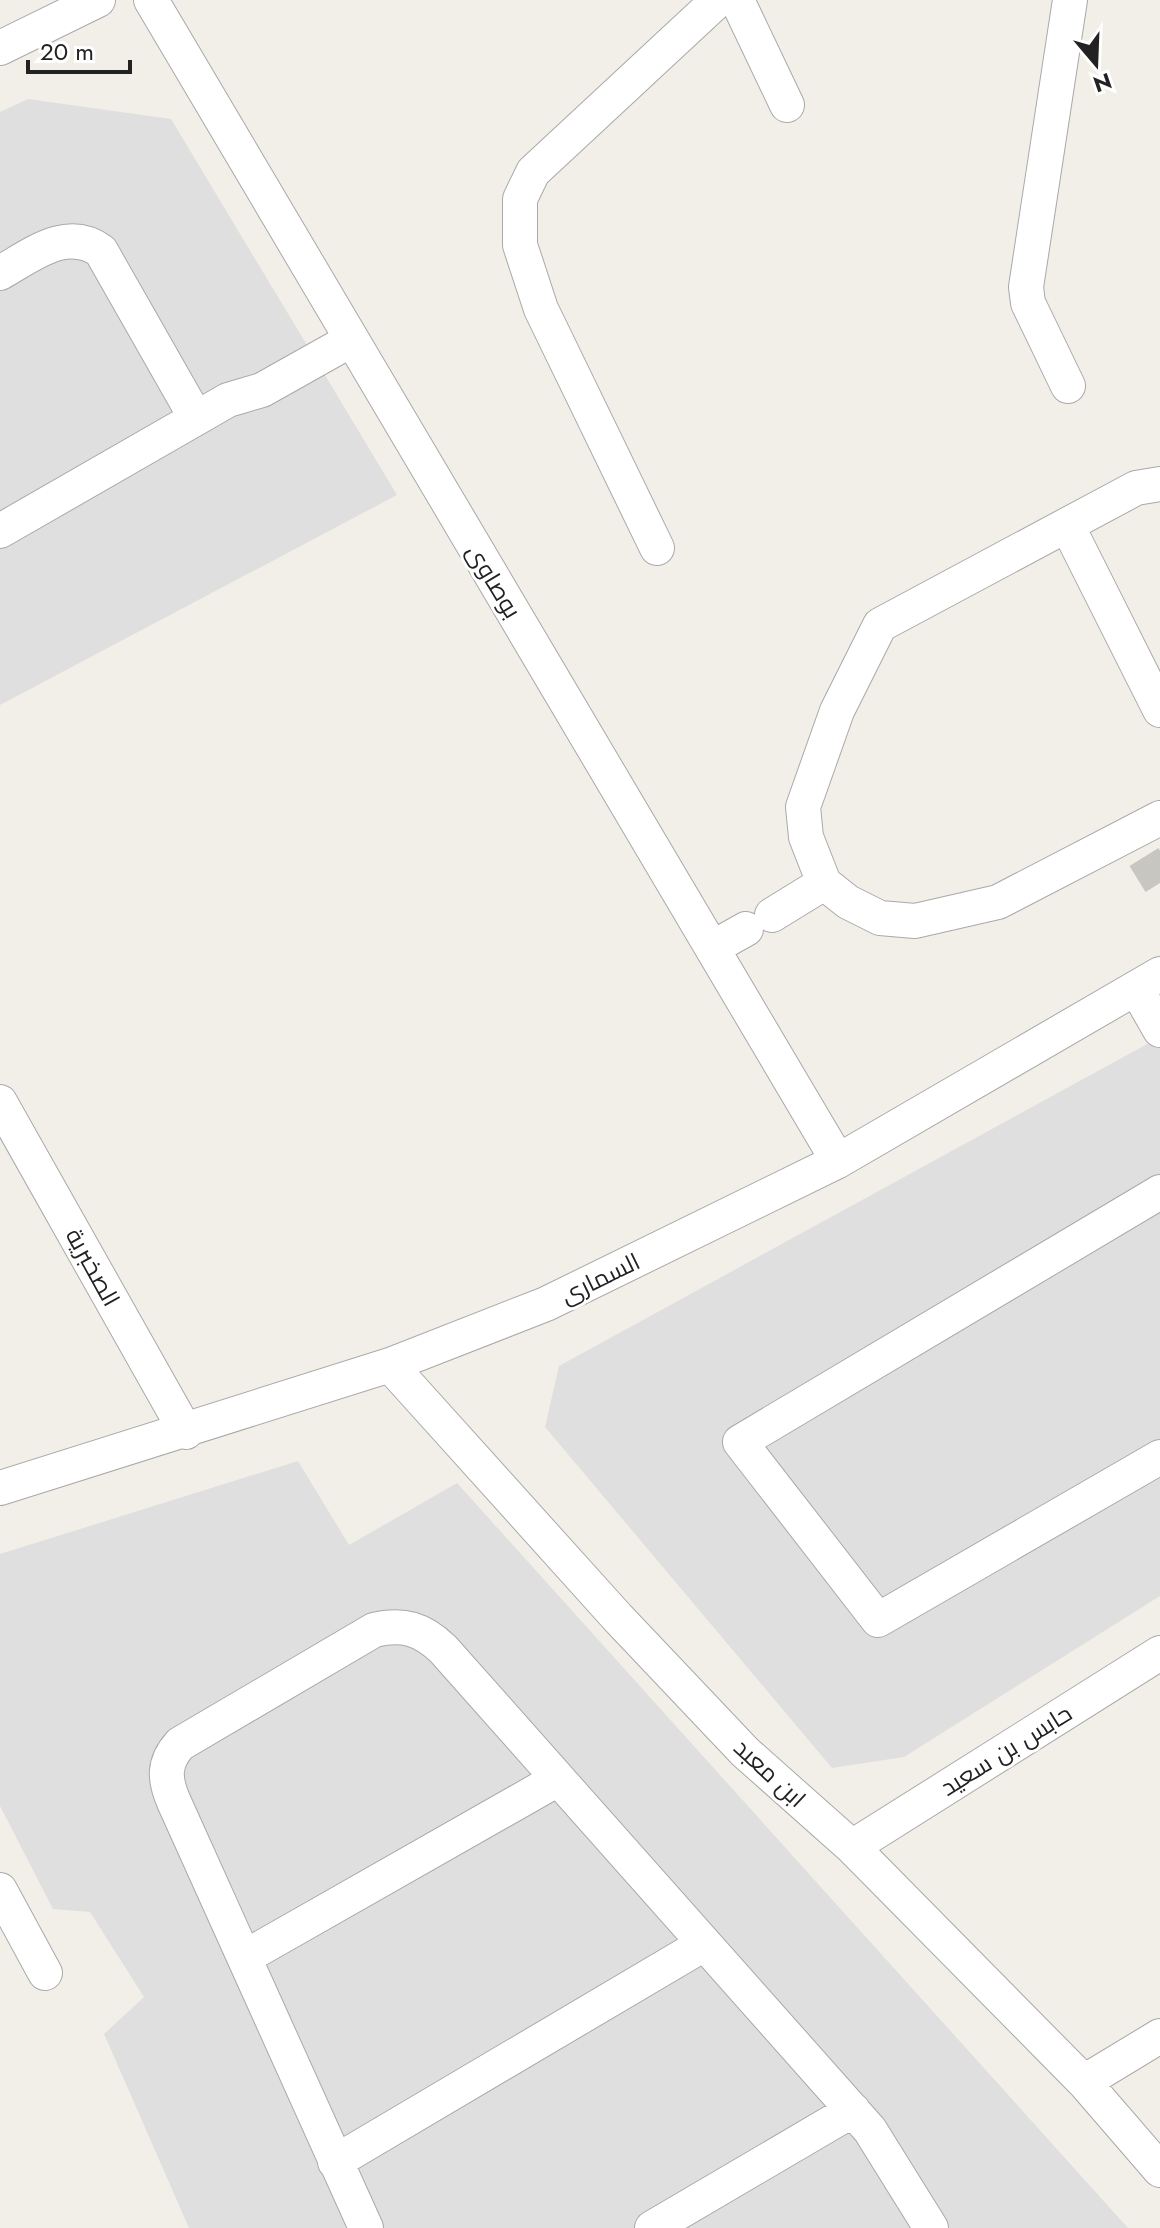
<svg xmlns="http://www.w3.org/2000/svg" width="1160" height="2228" font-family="Jost,Cairo,sans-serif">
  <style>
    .residential { fill: #e0dfdf }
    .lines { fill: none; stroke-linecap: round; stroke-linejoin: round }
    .minor-tunnel { stroke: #c8c6c1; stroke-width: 34; stroke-dasharray: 34 17; stroke-linecap: butt }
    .minor-casing { stroke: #a9a9a9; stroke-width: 36 }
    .minor { stroke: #fff; stroke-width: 34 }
    .labels { text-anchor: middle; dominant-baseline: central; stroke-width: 6; stroke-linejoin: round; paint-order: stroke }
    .street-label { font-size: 24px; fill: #222; stroke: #fff }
  </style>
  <rect width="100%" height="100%" fill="#f2efe9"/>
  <path class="residential" d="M28,99L171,119L397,495L0,705V112Z
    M1160,1037V1596L904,1757L832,1768L545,1427L559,1366Z
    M298,1461L349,1545L457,1483L1128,2228H189L104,2034L144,1997L90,1912L53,1909L0,1806V1554Z"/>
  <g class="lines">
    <path class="minor-tunnel" d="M1144,857L1160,883"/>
    <g class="minor-casing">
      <path id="minor" d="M151,0L838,1161
        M737,0L787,105
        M0,48L98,0
        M0,273C32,255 67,226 101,251L196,418
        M1068,386L1028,303L1026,287L1070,0
        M1160,484L1136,488L880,625L837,711L803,807L806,837L824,883L848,902L880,918L915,921L998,902L1160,818
        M1067,525L1160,710
        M0,531L228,400L262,390L351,340
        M657,548L541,309L520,245V199L533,172L718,0
        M772,915L824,883
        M712,948L746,929
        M1136,988L1160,1030
        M0,1102L186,1432
        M1160,1192L740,1442L878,1620L1160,1457
        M390,1365L618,1618L745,1752L852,1847L1084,2082L1160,2170
        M0,1488L390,1365L546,1304L838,1161L1160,974
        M852,1847L1160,1653
        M0,1890L45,1973
        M245,1957L558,1779
        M1084,2082L1160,2036
        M335,2162L704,1944
        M366,2228L174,1802C164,1779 163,1763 180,1744L374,1630C403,1623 422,1629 443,1649L870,2130L931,2228
        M652,2228L853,2110"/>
    </g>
    <use href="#minor" class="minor"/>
  </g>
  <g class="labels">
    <g class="street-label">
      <text transform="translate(494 581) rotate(59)">بوصاوى</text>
      <text transform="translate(93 1267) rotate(61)">الصخبرية</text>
      <text transform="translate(600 1278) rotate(-26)">السمارى</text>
      <text transform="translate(1006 1750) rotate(-32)">حابس بن سعيد</text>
      <text transform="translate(770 1773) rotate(43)">ابن معبد</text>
    </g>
  </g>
  <g transform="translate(1096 64) rotate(161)" stroke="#ffffff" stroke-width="6" paint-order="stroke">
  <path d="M0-6L14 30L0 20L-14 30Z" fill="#222222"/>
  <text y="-12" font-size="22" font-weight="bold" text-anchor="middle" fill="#222222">N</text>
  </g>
  <path d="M28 60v12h102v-12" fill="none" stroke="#222222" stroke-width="4"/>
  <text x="40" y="60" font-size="24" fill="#222222" stroke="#ffffff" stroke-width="6" paint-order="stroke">20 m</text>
</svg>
